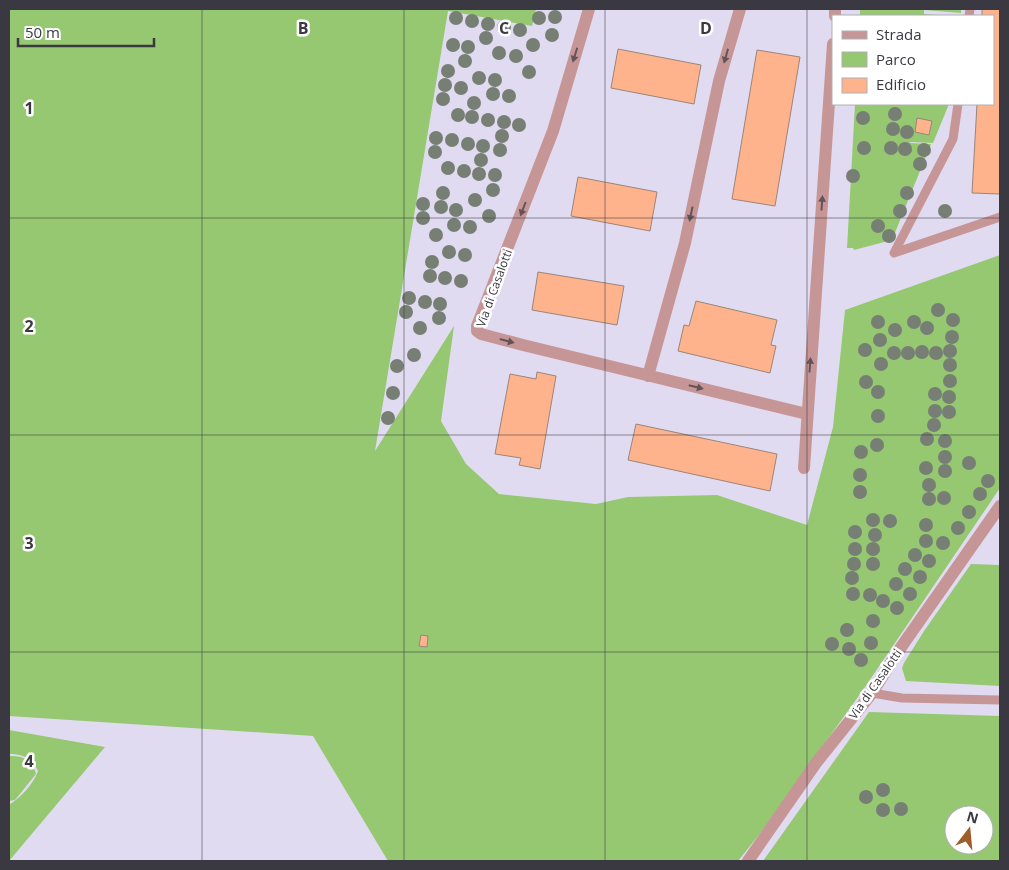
<svg xmlns="http://www.w3.org/2000/svg" width="1009" height="870" font-family="'Open Sans',sans-serif">
  <style>
    .green { fill: #95c871; fill-rule: evenodd }
    .building { fill: #ffb38c; stroke: #9a857a }
    .lines { fill: none; stroke-linecap: round; stroke-linejoin: round }
    .service { stroke: #c69697; stroke-width: 9 }
    .minor { stroke: #c69697; stroke-width: 12 }
    .tree { fill: #777f75 }
    .oneway { fill: #64545a }
    .grid { fill: none; stroke: #3a3840; stroke-width: 1; stroke-opacity: 0.55 }
    .labels { text-anchor: middle; dominant-baseline: central; stroke-width: 5; stroke-linejoin: round; paint-order: stroke }
    .street-label { font-size: 12px; fill: #3a3840; stroke: #fff }
    .grid-label { font-size: 16px; text-anchor: middle; font-weight: bold; fill: #3a3840; stroke: #fff; stroke-width: 5; stroke-linejoin: round; paint-order: stroke }
  </style>
  <rect width="100%" height="100%" fill="#e1dbf1"/>
  <path class="green" d="M9,9H536L532,26L448,11L375,451L454,326L441,421L466,464L499,494L596,504L628,497L717,495L807,525L833,427L845,310L1000,255V488L863,690L758,836L738,861H388L313,736L9,716Z
    M860,9H961V13L924,10V14L950,16H860Z
    M855,104H949L933,143L910,142V143L931,144L892,240L854,250L853,248H847Z
    M971,564L1000,565V686L906,681L902,668L904,663L924,631Z
    M869,712L1000,716V861H763ZM954,815H984V845H954Z
    M9,730L105,747L9,861V805C21,797 33,785 38,771C32,758 23,754 9,754Z
    M9,756C23,756 32,759 36,774L15,800L9,801Z"/>
  <path class="building" d="M982,9H1000V194L972,193L977,104H993V16H982Z
    M618,49L701,65L694,104L611,88Z
    M757,50L800,57L775,206L732,199Z
    M917,118L932,121L929,135L915,132Z
    M578,177L657,192L650,231L571,216Z
    M538,272L624,286L617,325L532,310Z
    M696,301L777,320L771,345L776,346L770,373L678,351L684,325L689,326Z
    M537,372L556,376L540,469L519,465L521,458L495,454L510,374L536,379Z
    M636,424L777,454L770,491L628,460Z
    M421,635L428,636L427,647L419,646Z"/>
  <g class="lines">
    <path class="service" d="M969,16L970,9
      M958,104L953,139L894,253L1000,217
      M872,693L902,698L1000,700"/>
    <path class="minor" d="M589,9L553,131L477,326V331L481,334L523,345L807,414
      M835,16V9
      M648,376L685,243L719,81L740,9
      M804,468L833,44
      M748,861L816,763L872,693L897,653L1000,506"/>
  </g>
  <g class="tree">
    <circle cx="555" cy="17" r="7"/>
    <circle cx="456" cy="18" r="7"/>
    <circle cx="539" cy="18" r="7"/>
    <circle cx="472" cy="21" r="7"/>
    <circle cx="488" cy="24" r="7"/>
    <circle cx="504" cy="27" r="7"/>
    <circle cx="520" cy="30" r="7"/>
    <circle cx="552" cy="35" r="7"/>
    <circle cx="486" cy="38" r="7"/>
    <circle cx="453" cy="45" r="7"/>
    <circle cx="533" cy="45" r="7"/>
    <circle cx="468" cy="47" r="7"/>
    <circle cx="499" cy="53" r="7"/>
    <circle cx="516" cy="56" r="7"/>
    <circle cx="465" cy="61" r="7"/>
    <circle cx="448" cy="71" r="7"/>
    <circle cx="529" cy="72" r="7"/>
    <circle cx="479" cy="78" r="7"/>
    <circle cx="495" cy="80" r="7"/>
    <circle cx="445" cy="85" r="7"/>
    <circle cx="461" cy="88" r="7"/>
    <circle cx="493" cy="94" r="7"/>
    <circle cx="509" cy="96" r="7"/>
    <circle cx="443" cy="99" r="7"/>
    <circle cx="474" cy="103" r="7"/>
    <circle cx="895" cy="114" r="7"/>
    <circle cx="458" cy="115" r="7"/>
    <circle cx="472" cy="117" r="7"/>
    <circle cx="863" cy="118" r="7"/>
    <circle cx="488" cy="120" r="7"/>
    <circle cx="504" cy="122" r="7"/>
    <circle cx="519" cy="125" r="7"/>
    <circle cx="893" cy="129" r="7"/>
    <circle cx="907" cy="132" r="7"/>
    <circle cx="502" cy="136" r="7"/>
    <circle cx="436" cy="138" r="7"/>
    <circle cx="452" cy="140" r="7"/>
    <circle cx="468" cy="144" r="7"/>
    <circle cx="483" cy="146" r="7"/>
    <circle cx="864" cy="148" r="7"/>
    <circle cx="891" cy="148" r="7"/>
    <circle cx="905" cy="149" r="7"/>
    <circle cx="500" cy="150" r="7"/>
    <circle cx="924" cy="150" r="7"/>
    <circle cx="435" cy="152" r="7"/>
    <circle cx="481" cy="160" r="7"/>
    <circle cx="920" cy="164" r="7"/>
    <circle cx="448" cy="168" r="7"/>
    <circle cx="464" cy="171" r="7"/>
    <circle cx="479" cy="174" r="7"/>
    <circle cx="495" cy="175" r="7"/>
    <circle cx="853" cy="176" r="7"/>
    <circle cx="493" cy="190" r="7"/>
    <circle cx="443" cy="193" r="7"/>
    <circle cx="907" cy="193" r="7"/>
    <circle cx="475" cy="200" r="7"/>
    <circle cx="423" cy="204" r="7"/>
    <circle cx="441" cy="207" r="7"/>
    <circle cx="456" cy="210" r="7"/>
    <circle cx="900" cy="211" r="7"/>
    <circle cx="945" cy="211" r="7"/>
    <circle cx="489" cy="216" r="7"/>
    <circle cx="423" cy="218" r="7"/>
    <circle cx="454" cy="225" r="7"/>
    <circle cx="878" cy="226" r="7"/>
    <circle cx="470" cy="227" r="7"/>
    <circle cx="436" cy="235" r="7"/>
    <circle cx="889" cy="236" r="7"/>
    <circle cx="449" cy="252" r="7"/>
    <circle cx="465" cy="255" r="7"/>
    <circle cx="432" cy="262" r="7"/>
    <circle cx="430" cy="276" r="7"/>
    <circle cx="445" cy="278" r="7"/>
    <circle cx="461" cy="281" r="7"/>
    <circle cx="409" cy="298" r="7"/>
    <circle cx="425" cy="302" r="7"/>
    <circle cx="440" cy="304" r="7"/>
    <circle cx="938" cy="310" r="7"/>
    <circle cx="406" cy="312" r="7"/>
    <circle cx="439" cy="318" r="7"/>
    <circle cx="953" cy="320" r="7"/>
    <circle cx="878" cy="322" r="7"/>
    <circle cx="914" cy="322" r="7"/>
    <circle cx="420" cy="328" r="7"/>
    <circle cx="927" cy="328" r="7"/>
    <circle cx="895" cy="330" r="7"/>
    <circle cx="952" cy="337" r="7"/>
    <circle cx="880" cy="340" r="7"/>
    <circle cx="865" cy="350" r="7"/>
    <circle cx="950" cy="351" r="7"/>
    <circle cx="922" cy="352" r="7"/>
    <circle cx="894" cy="353" r="7"/>
    <circle cx="908" cy="353" r="7"/>
    <circle cx="936" cy="353" r="7"/>
    <circle cx="414" cy="355" r="7"/>
    <circle cx="881" cy="364" r="7"/>
    <circle cx="950" cy="365" r="7"/>
    <circle cx="397" cy="366" r="7"/>
    <circle cx="950" cy="381" r="7"/>
    <circle cx="866" cy="382" r="7"/>
    <circle cx="878" cy="392" r="7"/>
    <circle cx="393" cy="393" r="7"/>
    <circle cx="935" cy="394" r="7"/>
    <circle cx="949" cy="397" r="7"/>
    <circle cx="935" cy="411" r="7"/>
    <circle cx="949" cy="412" r="7"/>
    <circle cx="878" cy="416" r="7"/>
    <circle cx="388" cy="418" r="7"/>
    <circle cx="934" cy="425" r="7"/>
    <circle cx="927" cy="439" r="7"/>
    <circle cx="945" cy="441" r="7"/>
    <circle cx="877" cy="445" r="7"/>
    <circle cx="861" cy="452" r="7"/>
    <circle cx="945" cy="457" r="7"/>
    <circle cx="969" cy="463" r="7"/>
    <circle cx="926" cy="468" r="7"/>
    <circle cx="945" cy="471" r="7"/>
    <circle cx="860" cy="475" r="7"/>
    <circle cx="988" cy="481" r="7"/>
    <circle cx="929" cy="485" r="7"/>
    <circle cx="860" cy="492" r="7"/>
    <circle cx="980" cy="494" r="7"/>
    <circle cx="944" cy="498" r="7"/>
    <circle cx="929" cy="499" r="7"/>
    <circle cx="969" cy="512" r="7"/>
    <circle cx="873" cy="520" r="7"/>
    <circle cx="890" cy="521" r="7"/>
    <circle cx="926" cy="525" r="7"/>
    <circle cx="958" cy="528" r="7"/>
    <circle cx="855" cy="532" r="7"/>
    <circle cx="875" cy="535" r="7"/>
    <circle cx="926" cy="541" r="7"/>
    <circle cx="943" cy="543" r="7"/>
    <circle cx="855" cy="549" r="7"/>
    <circle cx="873" cy="549" r="7"/>
    <circle cx="915" cy="555" r="7"/>
    <circle cx="929" cy="561" r="7"/>
    <circle cx="854" cy="564" r="7"/>
    <circle cx="873" cy="564" r="7"/>
    <circle cx="905" cy="569" r="7"/>
    <circle cx="920" cy="577" r="7"/>
    <circle cx="852" cy="578" r="7"/>
    <circle cx="896" cy="584" r="7"/>
    <circle cx="853" cy="594" r="7"/>
    <circle cx="910" cy="594" r="7"/>
    <circle cx="870" cy="595" r="7"/>
    <circle cx="883" cy="601" r="7"/>
    <circle cx="897" cy="608" r="7"/>
    <circle cx="873" cy="621" r="7"/>
    <circle cx="847" cy="630" r="7"/>
    <circle cx="871" cy="643" r="7"/>
    <circle cx="832" cy="644" r="7"/>
    <circle cx="849" cy="649" r="7"/>
    <circle cx="861" cy="660" r="7"/>
    <circle cx="883" cy="790" r="7"/>
    <circle cx="866" cy="797" r="7"/>
    <circle cx="901" cy="809" r="7"/>
    <circle cx="883" cy="810" r="7"/>
  </g>
  <defs><path id="oneway-solid" d="M-6-.8H1V-3.2L6.5 0L1 3.2V.8H-6Z" transform="scale(1.25)"/></defs>
  <g class="oneway">
    <use href="#oneway-solid" transform="translate(575 55) rotate(107)"/>
    <use href="#oneway-solid" transform="translate(726 56) rotate(106)"/>
    <use href="#oneway-solid" transform="translate(822 203) rotate(-86)"/>
    <use href="#oneway-solid" transform="translate(523 209) rotate(111)"/>
    <use href="#oneway-solid" transform="translate(691 214) rotate(102)"/>
    <use href="#oneway-solid" transform="translate(507 341) rotate(15)"/>
    <use href="#oneway-solid" transform="translate(810 365) rotate(-86)"/>
    <use href="#oneway-solid" transform="translate(696 387) rotate(14)"/>
  </g>
  <path class="grid" d="M202,9V861M404,9V861M605,9V861M807,9V861M9,218H1000M9,435H1000M9,652H1000"/>
  <g class="labels">
    <g class="street-label">
      <text transform="translate(494 288) rotate(-70)">Via di Casalotti</text>
      <text transform="translate(875 684) rotate(-55)">Via di Casalotti</text>
    </g>
  </g>
  <g class="grid-label">
    <text x="303" y="34">B</text>
    <text x="504" y="34">C</text>
    <text x="706" y="34">D</text>
    <text x="29" y="114">1</text>
    <text x="29" y="332">2</text>
    <text x="29" y="549">3</text>
    <text x="29" y="767">4</text>
  </g>
  <rect width="1009" height="870" fill="none" stroke="#3a3840" stroke-width="20"/>
  <rect x="832" y="15" width="162" height="90" fill="#ffffff" stroke="#b0afb3"/>
  <rect x="842" y="31" width="25" height="8" fill="#c69697" stroke="#b0afb3"/>
  <text x="876" y="40" font-size="15" fill="#3a3840">Strada</text>
  <rect x="842" y="52" width="25" height="15" fill="#95c871" stroke="#b0afb3"/>
  <text x="876" y="65" font-size="15" fill="#3a3840">Parco</text>
  <rect x="842" y="78" width="25" height="15" fill="#ffb38c" stroke="#b0afb3"/>
  <text x="876" y="90" font-size="15" fill="#3a3840">Edificio</text>
  <g transform="translate(969 830) rotate(16)"><circle r="24" fill="#ffffff" stroke="#b0afb3"/>
  <path d="M0-4L9 19L0 12L-9 19Z" fill="#9e5d29"/>
  <text y="-8" font-size="14" font-weight="bold" text-anchor="middle" fill="#3a3840">N</text>
  </g>
  <path d="M18 38v8h136v-8" fill="none" stroke="#3a3840" stroke-width="2.5"/>
  <text x="25" y="38" font-size="15" fill="#3a3840" stroke="#ffffff" stroke-width="4" paint-order="stroke">50 m</text>
</svg>
